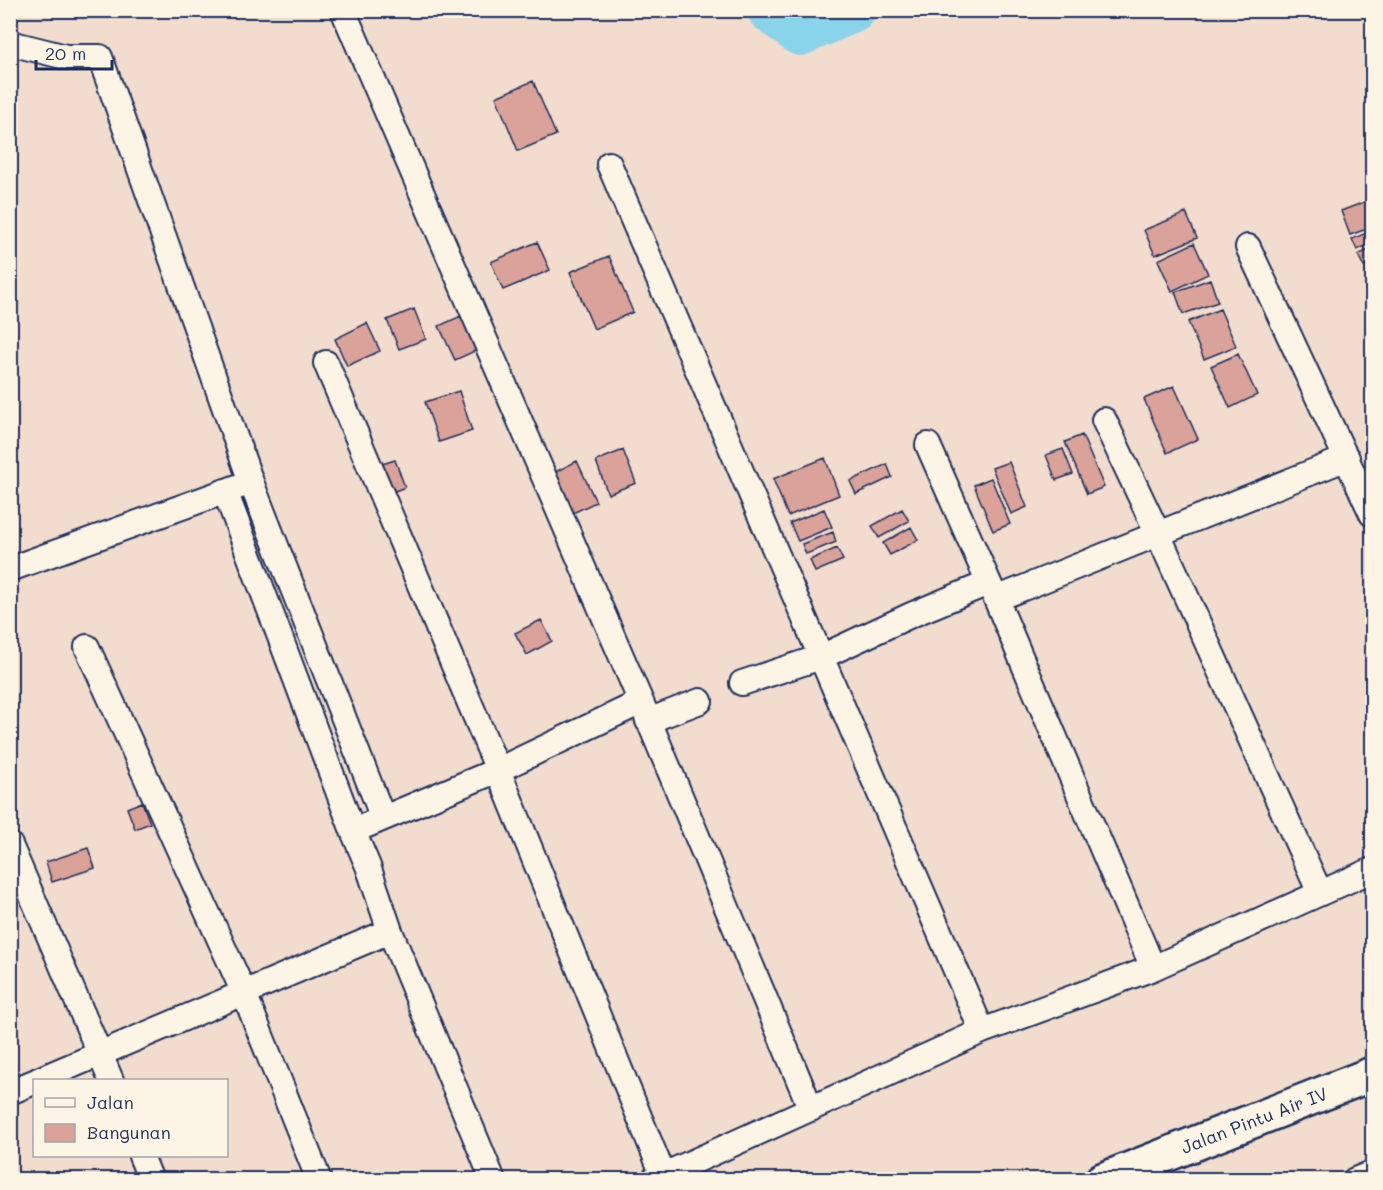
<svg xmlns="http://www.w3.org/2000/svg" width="1383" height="1190" font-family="Mali,sans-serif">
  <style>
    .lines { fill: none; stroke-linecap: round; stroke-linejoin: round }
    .river { stroke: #89d4ea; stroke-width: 46 }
    .building { fill: #dba29a; stroke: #1b2f5e; stroke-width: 1.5 }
    .street-casing { stroke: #1b2f5e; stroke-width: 28 }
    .secondary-casing { stroke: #1b2f5e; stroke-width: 38 }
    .street { stroke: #fcf5e5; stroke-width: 24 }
    .secondary { stroke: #fcf5e5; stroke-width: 33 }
    .labels { text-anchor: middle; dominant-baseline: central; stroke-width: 6; stroke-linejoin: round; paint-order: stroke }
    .street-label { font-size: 18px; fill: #1b2f5e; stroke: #fcf5e5 }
  </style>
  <rect width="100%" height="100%" fill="#f2dcce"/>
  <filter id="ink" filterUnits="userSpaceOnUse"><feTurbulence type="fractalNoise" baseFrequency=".0167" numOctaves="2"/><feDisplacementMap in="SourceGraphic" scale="12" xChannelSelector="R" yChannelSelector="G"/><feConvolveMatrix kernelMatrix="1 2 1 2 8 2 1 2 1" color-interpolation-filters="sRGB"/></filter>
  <g filter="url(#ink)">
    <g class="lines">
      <path class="river" d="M770,10L800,33L853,10"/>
    </g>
    <path class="building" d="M533,81L556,135L518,151L496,97Z
      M1372,199V227L1350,235L1341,211Z
      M1186,213L1197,238L1155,255L1144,230Z
      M1372,231V243L1357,250L1352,239Z
      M537,242L550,270L503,290L491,262Z
      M1194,243L1208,274L1172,291L1158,260Z
      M1372,248V263L1364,267L1358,255Z
      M609,256L633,312L594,329L570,272Z
      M1372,268V280L1370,281L1366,271Z
      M1210,279L1218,302L1183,314L1175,292Z
      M414,309L426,339L399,349L387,320Z
      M1220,309L1236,346L1204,359L1188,322Z
      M461,316L477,350L455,360L439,326Z
      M367,323L380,351L347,366L335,339Z
      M1238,354L1257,395L1230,408L1211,366Z
      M1174,386L1198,439L1167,453L1144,399Z
      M459,391L472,431L439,442L425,402Z
      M1082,435L1104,487L1087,494L1065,442Z
      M1063,449L1073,474L1056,480L1046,455Z
      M623,450L636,483L608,494L596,461Z
      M825,458L839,495L788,516L773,479Z
      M395,460L405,487L390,493L379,465Z
      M577,461L596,502L573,513L553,473Z
      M1009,462L1027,507L1011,514L992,468Z
      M887,464L892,477L856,494L850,481Z
      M991,478L1010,524L993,531L974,485Z
      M824,509L832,527L798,541L790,523Z
      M902,509L909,521L879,538L872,526Z
      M911,527L918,540L890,555L883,543Z
      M833,532L836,542L806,554L802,544Z
      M837,548L843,560L815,572L810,560Z
      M541,620L552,641L527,655L515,633Z
      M142,802L150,823L135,829L127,808Z
      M88,848L95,868L52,882L46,862Z"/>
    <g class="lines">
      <g class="street-casing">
        <path id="street" d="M343,10L641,702L811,1109
          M10,43L66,57H100L251,482L383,818
          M609,164L982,1031
          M1248,247L1372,514
          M326,363L498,770L663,1175
          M1104,420L1158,534L1320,893
          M928,445L996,599L1153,968
          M225,491L353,831
          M10,569L240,486
          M996,599L1347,458
          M87,647L244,993L319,1180
          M742,683L821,657L911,615L988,583
          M648,721L700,701
          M10,845L111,1080
          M38,1080L390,931
          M10,1092L34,1082
          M141,1156L151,1180
          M493,1180L390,931L368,866L353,831L498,770L641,702
          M653,1180L982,1031L1153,968L1372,870
          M1355,1180L1372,1173"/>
      </g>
      <g class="secondary-casing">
        <path id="secondary" d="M1102,1180L1372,1074"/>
      </g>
      <use href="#street" class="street"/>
      <use href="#secondary" class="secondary"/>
    </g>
  </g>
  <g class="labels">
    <g class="street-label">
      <text transform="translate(1254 1120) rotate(-21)">Jalan Pintu Air IV</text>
    </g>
  </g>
  <rect width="1383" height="1190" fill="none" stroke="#fcf5e5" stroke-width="36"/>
  <rect x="18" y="18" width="1347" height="1154" fill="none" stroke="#1b2f5e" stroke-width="2" filter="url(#ink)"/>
  <rect x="33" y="1079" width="195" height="78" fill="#fcf5e5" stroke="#a2a6af" stroke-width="1.5"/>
  <rect x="45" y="1098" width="30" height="9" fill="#fcf5e5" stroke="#a2a6af" stroke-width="1.5"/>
  <text x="87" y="1109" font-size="18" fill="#1b2f5e">Jalan</text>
  <rect x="45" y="1124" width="30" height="18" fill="#dba29a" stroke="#a2a6af" stroke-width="1.5"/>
  <text x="87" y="1139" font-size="18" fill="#1b2f5e">Bangunan</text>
  <path d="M36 60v9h76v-9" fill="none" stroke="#1b2f5e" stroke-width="3"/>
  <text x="45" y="60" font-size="18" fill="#1b2f5e" stroke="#fcf5e5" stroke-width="4.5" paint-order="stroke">20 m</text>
</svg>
